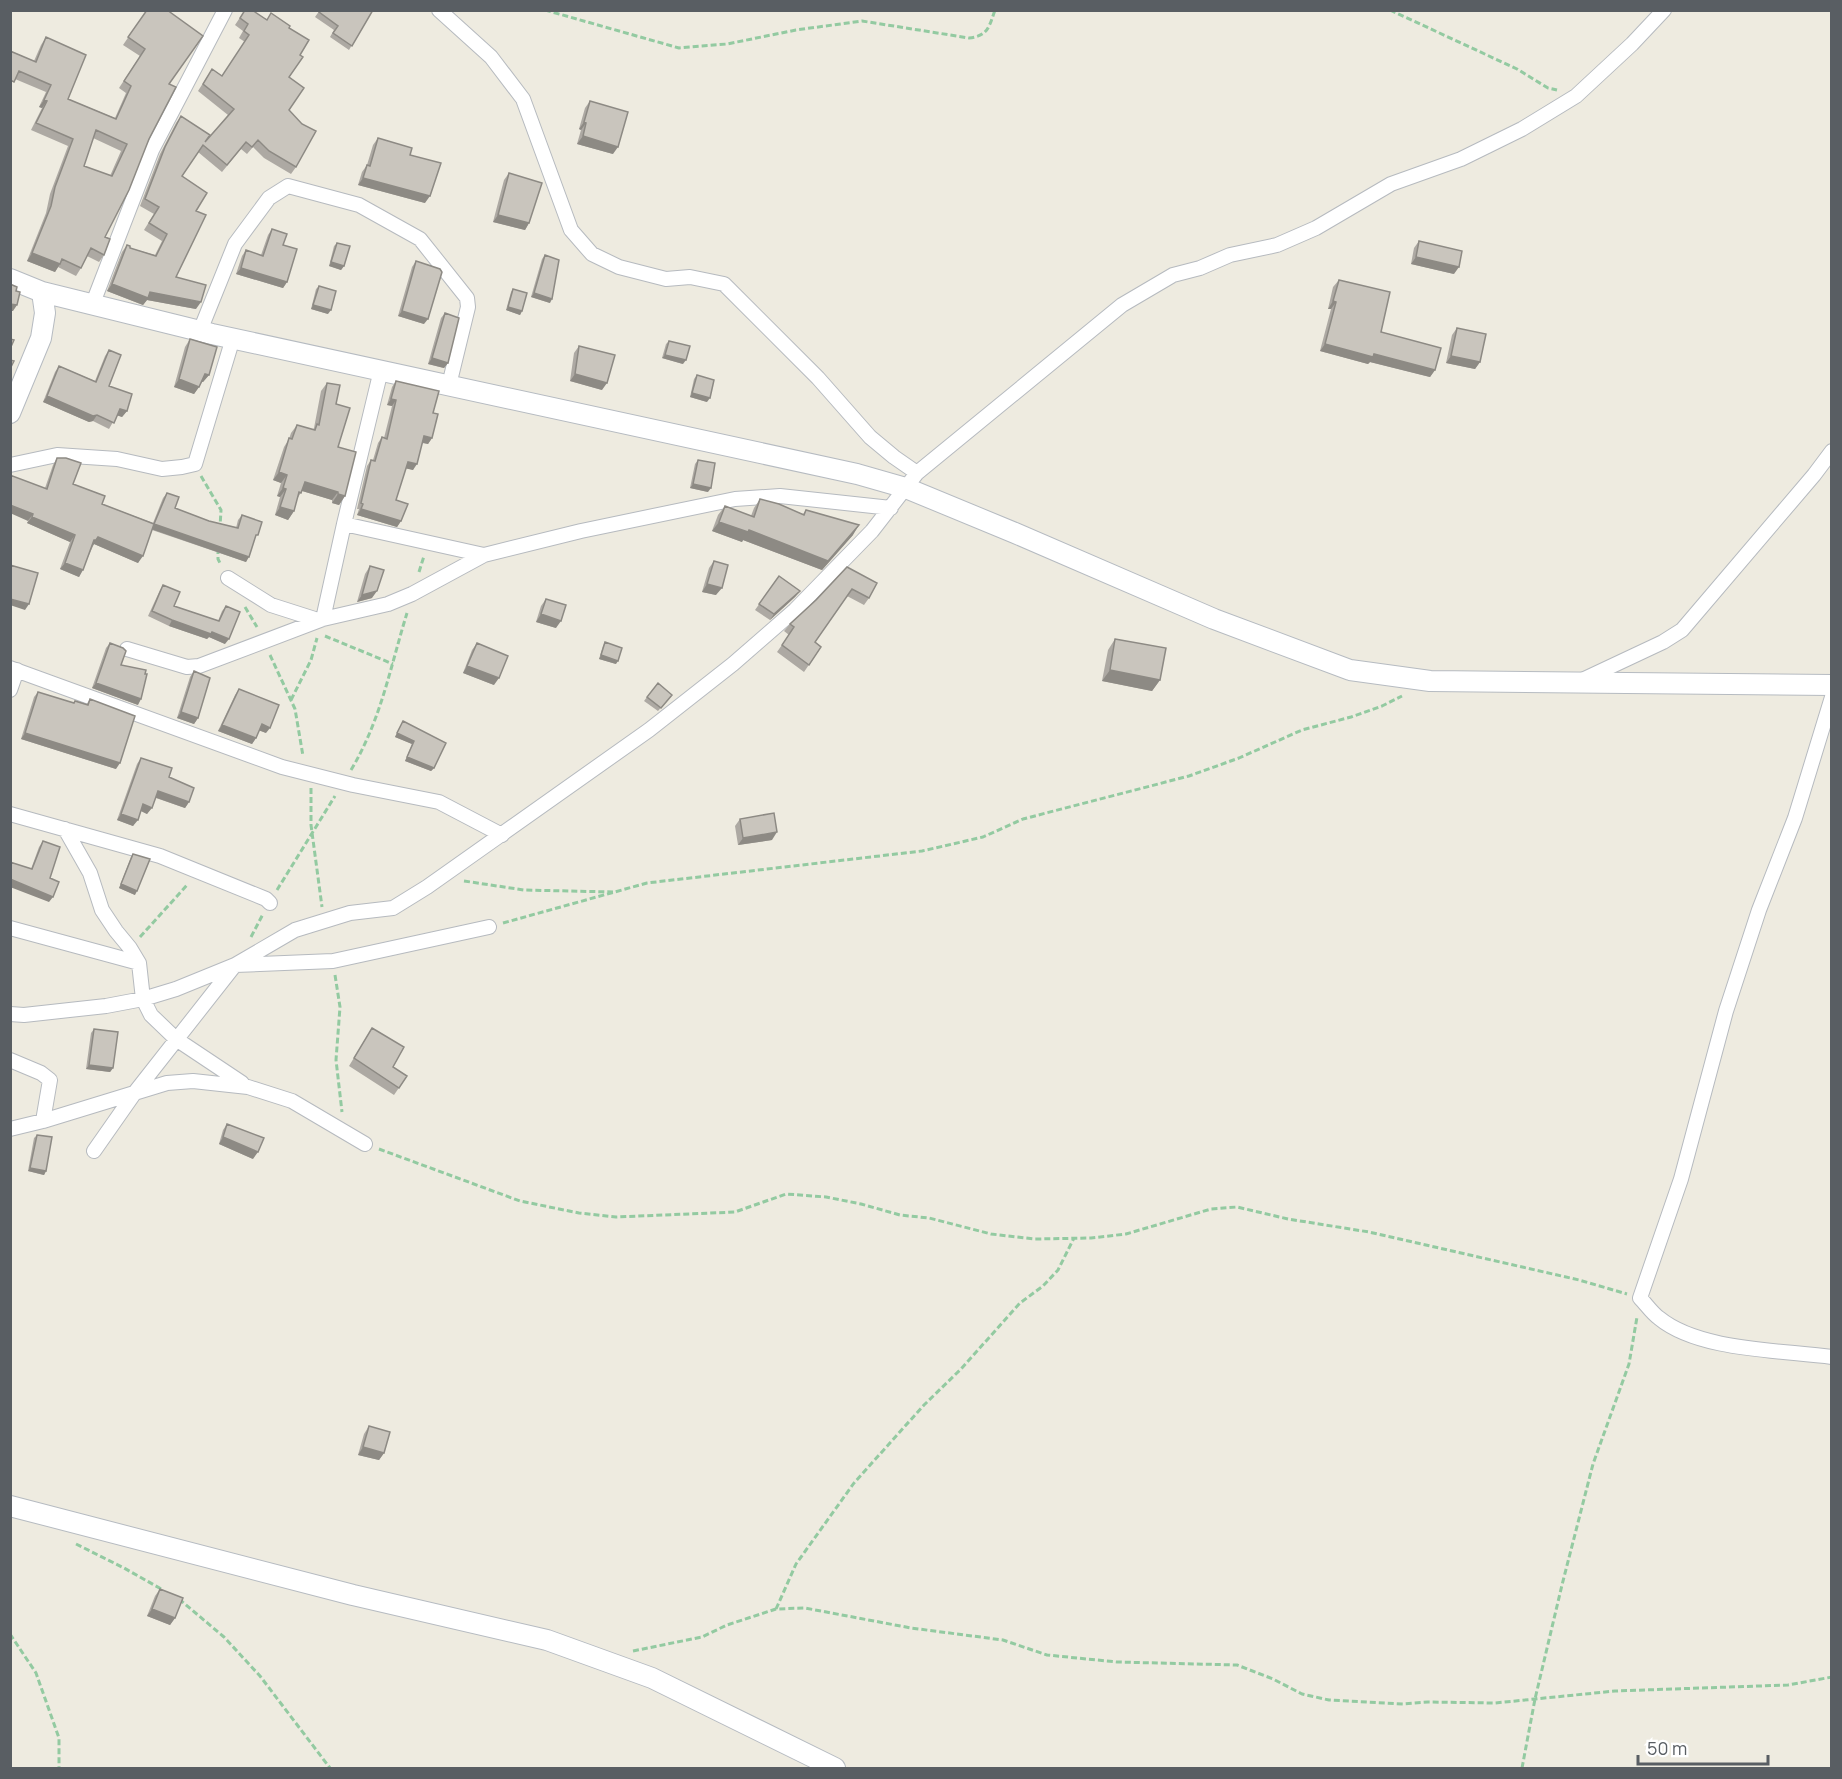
<svg xmlns="http://www.w3.org/2000/svg" width="1842" height="1779" font-family="Manrope,sans-serif">
  <style>
    .lines { fill: none; stroke-linecap: round; stroke-linejoin: round }
    .street-casing { stroke: #b6babf; stroke-width: 16 }
    .secondary-casing { stroke: #b6bbc1; stroke-width: 22 }
    .path { stroke: #93caa1; stroke-width: 3; stroke-dasharray: 6 3; stroke-linecap: butt }
    .street { stroke: #fff; stroke-width: 14 }
    .secondary { stroke: #fff; stroke-width: 20 }
    .wall { fill: #ada9a3; fill-rule: evenodd }
    .shaded-wall { fill: #8d8a84 }
    .building { fill: #c9c5bd; stroke: #8d8a84; stroke-width: 1.5; fill-rule: evenodd }
  </style>
  <rect width="100%" height="100%" fill="#eeebe0"/>
  <g class="lines">
    <g class="street-casing">
      <path id="street" d="M439,10L491,57L523,99L571,230L592,254L619,267L666,279L690,277L724,284L818,378L870,437L894,457L917,473
        M93,303L152,150L225,10
        M200,331L235,244L269,198L288,186L359,205L420,239L467,298L468,307L449,385
        M381,370L344,524L484,555L581,531L735,499L780,496L891,508
        M10,465L57,455L117,459L162,469L182,467L195,464L233,338
        M228,578L271,605L318,620
        M323,619L344,524
        M127,649L187,667L199,666L323,619L388,604L412,594L484,555
        M10,668L282,767L353,785L439,802L502,835
        M1580,681L1663,642L1682,630L1814,475L1832,451
        M10,690L17,670
        M1832,697L1795,818L1759,910L1726,1011L1681,1179L1640,1298C1646,1304 1652,1313 1659,1318C1699,1351 1781,1350 1832,1357
        M10,814L160,856L266,899L270,903
        M65,829L90,873L102,910L116,931L130,948L139,963L143,999L151,1015L176,1039L242,1083
        M10,928L139,963
        M10,1014L24,1015L106,1006L143,999L176,989L235,965L333,961L489,927
        M10,1060L41,1073L50,1080L43,1121
        M10,1129L43,1121L167,1083L193,1081L248,1087L292,1101L365,1144
        M94,1151L136,1091L235,965L295,930L350,913L393,908L427,887L649,730L733,664L795,610L872,531L917,473L1122,305L1173,275L1200,268L1230,255L1277,245L1316,228L1391,184L1461,159L1522,129L1576,96L1632,44L1664,10"/>
    </g>
    <g class="secondary-casing">
      <path id="secondary" d="M10,279L42,292L212,334L857,474L906,488L1015,533L1214,619L1350,670L1430,681L1832,685
        M10,413L41,338L45,313L42,292
        M10,1506L353,1595L547,1640L652,1678L835,1768"/>
    </g>
    <path class="path" d="M545,10L679,48L727,44L796,30L862,21L969,38C988,36 989,27 995,10
      M1390,10L1517,69L1548,88L1557,90
      M201,476L221,510L220,527
      M218,548V559L221,565
      M419,572L424,556
      M245,607L257,627
      M325,636L393,664
      M270,655L295,709L303,756
      M291,700L311,660L317,638
      M351,770C381,720 390,668 407,613
      M311,788V825L322,907
      M464,881L524,890L613,892
      M277,890L335,796
      M503,923L647,883L922,851L983,837L1023,819L1189,776L1239,758L1302,730L1351,717L1382,706L1402,696
      M140,937L188,884
      M251,937L263,914
      M335,975L340,1007L336,1060L342,1112
      M379,1149L520,1201L579,1213L616,1217L735,1212L786,1194L826,1197L861,1204L900,1215L929,1218L991,1234L1035,1239L1091,1238L1126,1234L1211,1209L1237,1207L1288,1219L1369,1232L1579,1280L1627,1294
      M76,1544L124,1568L163,1590
      M179,1599L224,1637L260,1676L330,1768
      M776,1609L796,1564L854,1483L924,1405L961,1369L1020,1303L1043,1286L1058,1270L1074,1238
      M10,1634L36,1673L59,1738V1768
      M633,1651L702,1637L727,1625L776,1609L805,1608L911,1628L1003,1640L1047,1655L1117,1662L1237,1665L1273,1679L1302,1694L1329,1700L1403,1704L1428,1702L1495,1703L1615,1691L1788,1685L1832,1677
      M1522,1768L1535,1699L1562,1585L1593,1464L1629,1364L1637,1317"/>
    <use href="#street" class="street"/>
    <use href="#secondary" class="secondary"/>
  </g>
  <path class="wall" d="M147,10L169,84L149,139L105,237L104,255L99,262L87,256L81,268L76,276L58,267L55,272L27,261L46,213L50,194L68,146L31,130L42,108L39,107L46,92L15,79L10,51L34,61L41,45L46,37L68,99L115,118L126,93L119,88L140,56L123,45ZM93,138L121,151L110,176L84,166Z
    M245,10L289,28V110L296,167L291,174L264,158L253,147L247,154L241,149L222,172L198,152L182,176L196,211L176,277L196,309L147,300L143,305L107,291L122,252L127,245L130,248L155,255L162,241L144,230L154,214L140,206L160,154L176,123L181,116L205,142L228,115L198,91L212,69L222,76L245,42L239,38L243,31L235,25Z
    M320,10H373L349,50L330,37L334,30L315,17Z
    M590,101L613,154L577,144L581,130L579,129L585,108Z
    M378,138L410,155L425,203L358,185L362,172L367,165L373,145Z
    M509,173L529,223L525,230L493,222L504,180Z
    M272,229L283,245L287,282L283,288L236,274L242,256L246,250L261,255L268,235Z
    M1419,241L1454,274L1411,264L1414,248Z
    M337,243L344,266L341,270L329,266L334,246Z
    M545,255L550,303L531,297L542,259Z
    M416,261L424,324L398,316L412,267Z
    M1339,280L1381,332L1435,370L1430,377L1370,362L1368,364L1320,351L1331,309H1328L1333,287Z
    M319,286L328,314L311,309L316,289Z
    M513,289L522,311L520,315L506,310L511,292Z
    M445,313L448,363L444,368L428,364L441,318Z
    M1457,328L1480,362L1475,369L1446,363L1452,335Z
    M190,339L209,375L203,382H202L199,387L194,394L174,387L185,347Z
    M669,341L683,364L662,358L666,344Z
    M579,346L602,390L570,381L574,353Z
    M109,350V386L127,411L122,417L117,415L109,429L93,421L89,422L43,402L55,372L59,366L95,381L105,356Z
    M697,375L707,402L690,397L694,379Z
    M396,381L433,413L432,438L428,444L422,443L413,470L406,468L396,500L401,521L397,527L357,515L359,509H357L367,466L371,460H373L378,443L382,437L384,438L392,406L387,405L392,387Z
    M327,383L336,404L338,447L345,496L339,505L332,503V500L302,491L297,499L294,511L288,520L275,515L280,497L277,496L281,483L273,480L284,447L289,439L291,433L297,425L313,430L314,428L321,391Z
    M57,458L73,484L102,504L153,523L163,498L167,493L175,508L209,521L236,528L238,520L242,515L254,540L246,562L152,530L138,563L94,544L79,577L60,569L70,542L27,523L45,488L53,465Z
    M698,460L708,492L690,488L695,464Z
    M760,499L803,514L806,510L853,535L822,570L743,540L742,542L712,531L718,515L725,506L751,516L754,508Z
    M714,561L716,595L702,592L709,568Z
    M370,566L372,598L357,602L365,574Z
    M847,567L869,598L864,605L847,596L815,642L821,647L804,672L777,652L789,635L784,631L790,624L816,600Z
    M779,576L800,591L795,597L770,620L755,610Z
    M163,585L174,606L218,621L222,611L226,606L225,644L209,637L207,639L169,626L148,616L160,590Z
    M546,599L556,628L536,622L541,606Z
    M1115,639L1160,680L1152,691L1102,681L1108,650Z
    M605,642L616,664L599,659L603,646Z
    M110,643L121,665L138,705L92,688L106,648Z
    M477,643L494,685L463,673L472,650Z
    M194,671L198,718L194,724L177,718L190,677Z
    M239,689L266,733L259,730L256,738L252,744L218,731L235,695Z
    M38,692L73,703L75,701L86,705L90,699L116,769L21,739L34,697Z
    M672,695L658,711L644,701L647,697Z
    M403,721L434,768L431,771L405,761L412,744L395,737Z
    M141,758L169,777L189,802L185,808L156,798L147,814L141,811L133,826L117,820L137,764Z
    M740,819L772,840L738,845L735,826Z
    M43,841L50,878L49,902L31,869L39,847Z
    M133,854L135,895L119,888L131,857Z
    M372,1028L393,1067L407,1076L394,1095L349,1066Z
    M94,1029L113,1068L110,1072L86,1069L91,1033Z
    M227,1124L253,1159L219,1144L223,1130Z
    M37,1135L46,1171L44,1175L28,1171L34,1138Z
    M369,1426L384,1453L379,1460L358,1455L364,1434Z
    M160,1589L175,1618L170,1625L147,1616L155,1596Z"/>
  <path class="shaded-wall" d="M44,100L47,101L42,108L39,107Z
    M584,122L586,123L581,130L579,129Z
    M583,136L618,147L613,154L577,144Z
    M363,178L430,196L425,203L358,185Z
    M498,215L529,223L525,230L493,222Z
    M32,253L60,264L55,272L27,261Z
    M1416,257L1459,267L1454,274L1411,264Z
    M331,262L344,266L341,270L329,266Z
    M241,268L287,282L283,288L236,274Z
    M112,284L150,292L201,302L196,309L147,300L143,305L107,291Z
    M534,293L552,299L550,303L531,297Z
    M1333,301L1336,302L1331,309H1328Z
    M10,304L17,305L13,311H10Z
    M313,305L331,310L328,314L311,309Z
    M508,307L522,311L520,315L506,310Z
    M402,311L428,319L424,324L398,316Z
    M1325,344L1374,354L1435,370L1430,377L1370,362L1368,364L1320,351Z
    M665,355L686,360L683,364L662,358Z
    M1451,356L1480,362L1475,369L1446,363Z
    M432,358L448,363L444,368L428,364Z
    M205,374L209,375L203,382L200,381Z
    M575,374L607,383L602,390L570,381Z
    M179,379L199,387L194,394L174,387Z
    M692,393L710,398L707,402L690,397Z
    M47,396L97,415L93,421L89,422L43,402Z
    M391,399L396,400L392,406L387,405Z
    M120,409L127,411L122,417L116,415Z
    M424,436L432,438L428,444L420,442Z
    M408,462L417,464L413,470L404,468Z
    M279,472L287,475L281,483L273,480Z
    M305,482L338,492L332,500L299,490Z
    M693,484L711,488L708,492L690,488Z
    M283,488L286,489L280,497L277,496Z
    M338,494L345,496L339,505L332,503Z
    M10,505L33,514L28,521L10,513Z
    M280,507L294,511L288,520L275,515Z
    M361,509L401,521L397,527L357,515Z
    M32,517L75,535L70,542L27,523Z
    M719,522L749,530L859,525L853,535L822,570L743,540L742,542L712,531Z
    M154,524L249,557L246,562L151,529Z
    M98,537L143,556L138,563L94,544L92,547L94,540Z
    M65,563L83,570L79,577L60,569Z
    M707,584L722,588L716,595L702,592Z
    M377,591L372,598L357,602L362,595Z
    M800,591L795,597L770,620L774,614Z
    M10,599L29,604L25,610L10,605Z
    M541,614L561,621L556,628L536,622Z
    M172,620L212,632L229,639L225,644L209,637L207,639L169,626Z
    M601,655L618,661L616,664L599,659Z
    M467,666L499,678L494,685L463,673Z
    M1110,670L1160,680L1152,691L1102,681Z
    M96,683L141,699L138,705L92,688Z
    M181,712L198,718L194,724L177,718Z
    M262,724L270,728L266,733L258,730Z
    M222,725L256,738L252,744L218,731Z
    M25,733L120,763L116,769L21,739Z
    M397,733L414,741L412,744L395,737Z
    M407,757L434,768L431,771L405,761Z
    M158,791L189,802L185,808L154,797Z
    M143,804L152,808L147,814L139,810Z
    M121,814L138,820L133,826L117,820Z
    M777,832L772,840L738,845L743,838Z
    M10,879L53,897L49,902L10,887Z
    M121,884L137,891L135,895L119,888Z
    M89,1065L113,1068L110,1072L86,1069Z
    M223,1137L258,1152L253,1159L219,1144Z
    M30,1168L46,1171L44,1175L28,1171Z
    M363,1447L384,1453L379,1460L358,1455Z
    M152,1609L175,1618L170,1625L147,1616Z"/>
  <path class="building" d="M147,10H167L203,36L169,84L176,87L149,139L129,190L105,237L110,239L104,255L91,248L81,268L62,259L60,264L32,253L51,206L55,187L73,139L36,123L47,101L44,100L51,85L19,71L14,82L10,80V51L36,62L46,37L86,55L68,99L116,119L131,86L124,81L145,49L128,37ZM96,130L127,144L112,176L84,166Z
    M245,10H252L267,20L271,13L290,26L289,28L309,40L300,55L303,57L289,77L304,88L289,110L302,124L316,131L296,167L269,151L258,140L252,147L246,142L227,165L203,145L182,176L207,193L196,211L206,215L176,277L206,285L201,302L150,292L148,298L112,284L127,245L130,246V248L156,256L167,234L149,223L159,207L145,199L165,147L181,116L210,135L205,142L234,109L203,84L212,69L222,76L249,35L244,31L248,24L240,18Z
    M320,10H373L352,46L333,33L338,26L319,12Z
    M590,101L628,112L618,147L583,136L586,123L584,122Z
    M378,138L412,148L410,155L441,163L430,196L363,178L367,165L370,166Z
    M509,173L542,183L529,223L498,215Z
    M272,229L287,234L283,245L297,249L287,282L241,268L246,250L263,256Z
    M1419,241L1462,251L1459,267L1416,257Z
    M337,243L350,246L344,266L331,262Z
    M545,255L559,260L552,299L534,293Z
    M416,261L440,269L442,272L428,319L402,311Z
    M1339,280L1390,292L1381,332L1441,348L1435,370L1374,354L1373,357L1325,344L1336,302L1333,301Z
    M10,284L17,287L16,291L20,292L17,305L10,304Z
    M319,286L336,291L331,310L313,305Z
    M513,289L527,293L522,311L508,307Z
    M445,313L459,318L448,363L432,358Z
    M1457,328L1486,334L1480,362L1451,356Z
    M10,339L14,340L10,349Z
    M190,339L217,347L209,375L205,374L199,387L179,379Z
    M669,341L690,346L686,360L665,355Z
    M579,346L615,355L607,383L575,374Z
    M109,350L121,355L109,386L132,394L127,411L120,409L114,423L97,415L93,416L47,396L59,366L96,382Z
    M10,360L14,361L10,369Z
    M697,375L714,380L710,398L692,393Z
    M396,381L439,391L433,413L438,414L432,438L424,436L417,464L408,462L396,500L408,504L401,521L361,509L363,504L361,503L371,460L375,461L382,437L387,439L396,400L391,399Z
    M327,383L340,385L336,404L350,408L338,447L356,452L345,496L338,494V492L305,482L301,493L299,492L294,511L280,507L286,489L283,488L287,475L279,472L289,438L292,439L297,425L315,430L317,424L319,425Z
    M57,458H66L81,463L73,484L105,496L102,504L154,524L143,556L98,537L96,540H94L83,570L65,563L75,535L32,517L33,514L10,505V475L47,489Z
    M698,460L715,463L711,488L693,484Z
    M167,493L179,497L175,508L209,521L238,528L242,515L262,522L258,535H256L249,557L154,524Z
    M760,499L779,504L804,515L806,510L859,525L828,561L749,530L748,532L719,522L725,506L754,517Z
    M714,561L728,565L722,588L707,584Z
    M10,565L38,573L29,604L10,599Z
    M370,566L384,570L377,591L362,595Z
    M847,567L877,583L869,598L852,589L815,642L821,647L809,665L782,645L794,627L790,624L816,600Z
    M779,576L800,591L774,614L759,604Z
    M163,585L180,592L174,606L219,621L226,606L240,612L229,639L212,632L211,634L172,620L152,611Z
    M546,599L566,605L561,621L541,614Z
    M1115,639L1166,648L1160,680L1110,670Z
    M605,642L622,648L618,661L601,655Z
    M110,643L123,648L126,651L121,665L146,670L145,674H147L141,699L96,683Z
    M477,643L508,656L499,678L467,666Z
    M194,671L210,678L198,718L181,712Z
    M658,683L672,695L661,708L647,697Z
    M239,689L279,705L270,728L262,724L256,738L222,725Z
    M38,692L74,703L75,701L88,705L90,699L135,716L120,763L25,733Z
    M403,721L446,743L434,768L407,757L414,741L397,733Z
    M141,758L172,768L169,777L194,788L189,802L158,791L152,808L143,804L138,820L121,814Z
    M774,813L777,832L743,838L740,819Z
    M43,841L60,847L50,878L59,882L53,897L10,879V862L32,869Z
    M133,854L150,859L137,891L121,884Z
    M372,1028L404,1047L393,1067L407,1076L399,1088L354,1058Z
    M94,1029L118,1032L113,1068L89,1065Z
    M227,1124L264,1138L258,1152L223,1137Z
    M37,1135L52,1137L46,1171L30,1168Z
    M369,1426L390,1432L384,1453L363,1447Z
    M160,1589L183,1598L175,1618L152,1609Z"/>
  <rect width="1842" height="1779" fill="none" stroke="#595e63" stroke-width="24"/>
  <path d="M1638 1755v9h130v-9" fill="none" stroke="#595e63" stroke-width="3"/>
  <text x="1647" y="1755" font-size="18" fill="#595e63" stroke="#ffffff" stroke-width="4.5" paint-order="stroke">50 m</text>
</svg>
